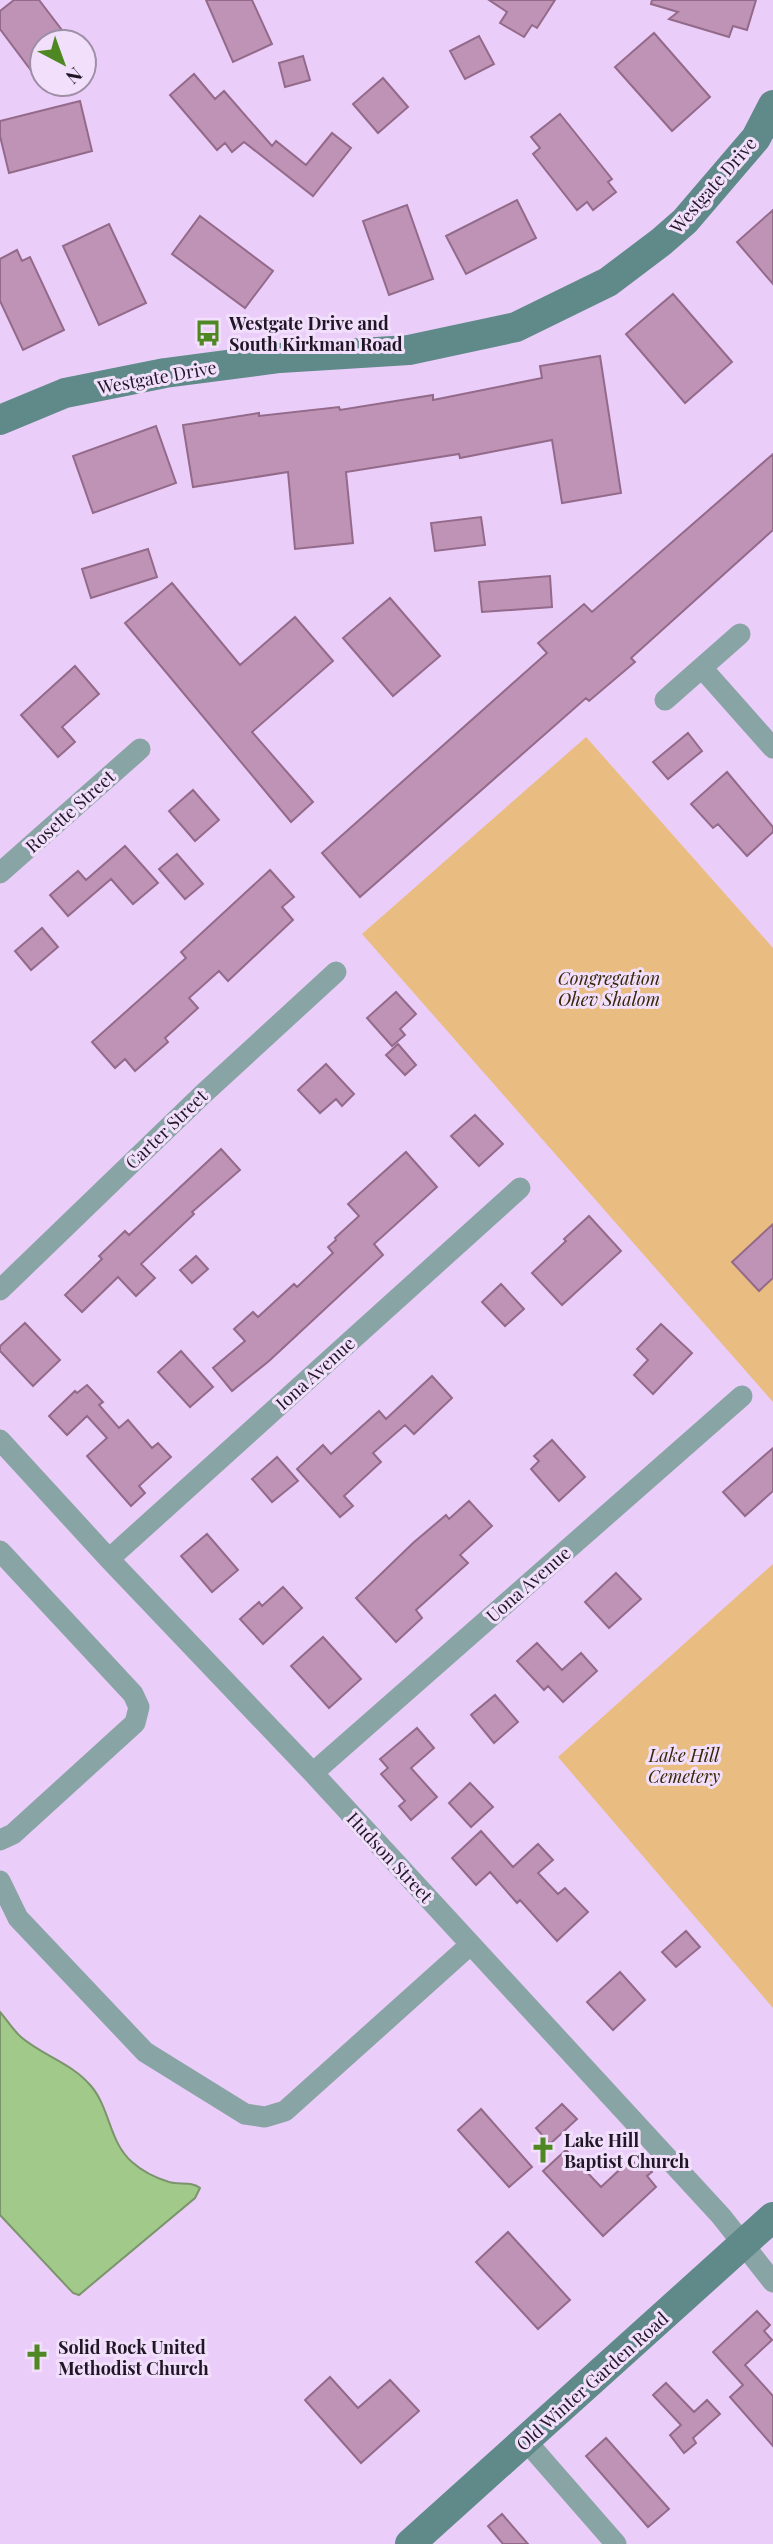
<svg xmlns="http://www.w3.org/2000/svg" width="773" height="2544" font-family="'Playfair Display',serif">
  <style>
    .green { fill: #e9bd81 }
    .water { fill: #a1ca8a; stroke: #7b946c; stroke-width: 2 }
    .building { fill: #bf93b5; stroke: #936a8a; stroke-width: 2 }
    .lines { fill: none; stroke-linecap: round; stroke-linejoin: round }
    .street { stroke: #88a4a4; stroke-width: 21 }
    .secondary { stroke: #5f8a89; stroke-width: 30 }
    .labels { text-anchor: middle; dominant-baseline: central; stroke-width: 6; stroke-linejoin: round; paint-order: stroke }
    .street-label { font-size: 18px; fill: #211626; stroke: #f1dffb }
    .poi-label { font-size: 18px; font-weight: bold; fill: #211626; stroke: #f1dffb; text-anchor: start }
    .park-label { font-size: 18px; font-style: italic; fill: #392609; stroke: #f1dffb }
  </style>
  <rect width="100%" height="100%" fill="#ebcdfa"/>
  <path class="green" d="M586,737L773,948V1402L362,934Z
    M773,1564V2008L558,1757Z"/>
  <path class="water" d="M0,2012C7,2020 13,2030 21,2037C43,2056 72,2063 91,2086C110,2108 109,2142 132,2162C142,2171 156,2178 169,2182C180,2185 192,2181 200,2188L195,2198L79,2295L73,2293L0,2215Z"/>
  <path class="building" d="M14,0H39L71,42H42V85L0,29V11Z
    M206,0H252L272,44L233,62Z
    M489,0H555L537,28L532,25L524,37L500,23L507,12Z
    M652,0H756L747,30L733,26L729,37L669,19L678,12L651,4Z
    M654,33L710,97L672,131L615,67Z
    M479,36L494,64L465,79L450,51Z
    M303,56L310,80L285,87L279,63Z
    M194,74L215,99L224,91L272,146L276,141L306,165L332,133L351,148L313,196L244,142L232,152L225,143L217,150L170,95Z
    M383,78L408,107L378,133L353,104Z
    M80,101L92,151L9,173L0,136V121Z
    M560,114L612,179L608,182L616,192L593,210L587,202L577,210L533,154L540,148L531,137Z
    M517,200L536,238L466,274L446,236Z
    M407,205L433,279L389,295L363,221Z
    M773,210V284L737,242Z
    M200,216L273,271L245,308L172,254Z
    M109,224L146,303L99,325L63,246Z
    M17,250L22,261L30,257L64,330L23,350L0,301V259Z
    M673,294L732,362L685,403L626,334Z
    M600,356L621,493L562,503L552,440L460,458L459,454L346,472L353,543L295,549L288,472L193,487L183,425L259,413V416L339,407L340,410L433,395V400L542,378L540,366Z
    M156,426L176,483L93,513L73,456Z
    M773,454V530L631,658L635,662L589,701L586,698L360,897L322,853L547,653L538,643L584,604L592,612Z
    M481,517L485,545L435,551L431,523Z
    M148,549L157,577L91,598L82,569Z
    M550,576L552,607L482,612L479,582Z
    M172,583L240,665L295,617L333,661L252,732L313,802L291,822L125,623Z
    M390,598L440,656L393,696L343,638Z
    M75,666L99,694L62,727L75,742L58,757L21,715Z
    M688,733L702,751L668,779L653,762Z
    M727,772L773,827V832L747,856L718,824L713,828L691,804Z
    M193,790L219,820L195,841L169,811Z
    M125,846L158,883L133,904L111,879L68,916L50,895L78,871L86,880Z
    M177,854L203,884L185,899L159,869Z
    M270,870L294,897L282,907L293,920L228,981L219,971L189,998L198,1008L165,1038L168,1042L135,1071L125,1059L115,1068L92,1042L186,958L181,952Z
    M42,928L58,947L31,970L15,951Z
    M396,992L416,1014L400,1029L405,1035L392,1046L367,1018Z
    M398,1044L416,1065L405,1075L386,1055Z
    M326,1064L354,1094L342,1106L336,1099L320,1113L298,1090Z
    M475,1115L503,1144L479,1166L451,1136Z
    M221,1149L240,1170L192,1212L194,1214L141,1264L155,1278L136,1296L118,1277L82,1312L65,1295L102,1259L99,1256L125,1231L129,1235Z
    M406,1152L437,1187L374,1244L383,1255L269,1361L232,1391L213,1368L245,1341L234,1329L253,1312L258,1317L294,1284L297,1287L333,1253L328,1247L336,1240L335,1238L359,1216L348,1204Z
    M589,1216L621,1251L562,1305L532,1273L566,1241L564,1239Z
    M773,1224V1278L759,1291L732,1262Z
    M196,1256L208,1269L192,1283L180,1270Z
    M501,1284L524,1309L505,1326L482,1302Z
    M25,1323L60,1360L33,1386L0,1351V1346Z
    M661,1324L692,1353L653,1394L634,1375L648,1360L637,1349Z
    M181,1351L213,1387L190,1407L158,1372Z
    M432,1376L452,1398L414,1434L405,1425L373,1453L381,1462L344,1496L353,1506L340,1517L297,1469L323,1445L331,1454L379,1411L386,1419Z
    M87,1385L103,1402L99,1405L119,1428L128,1420L152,1448L158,1443L171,1457L139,1486L145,1493L131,1506L87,1456L107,1438L87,1416L67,1435L49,1416L75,1391L77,1393Z
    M552,1440L585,1477L559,1501L531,1469L539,1461L534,1456Z
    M773,1448V1491L745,1516L723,1492Z
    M277,1457L298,1481L272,1502L252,1479Z
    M469,1501L492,1526L460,1555L468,1563L416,1610L422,1618L396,1642L356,1598L413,1543L446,1515L449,1519Z
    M207,1534L238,1570L212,1592L181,1556Z
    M616,1573L641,1599L609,1628L585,1602Z
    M283,1587L302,1608L263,1644L240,1619L259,1602L262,1606Z
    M323,1637L361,1679L329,1708L291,1666Z
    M537,1643L562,1670L581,1653L597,1671L563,1702L548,1686L544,1690L517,1661Z
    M495,1695L518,1722L494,1743L471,1715Z
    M417,1728L434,1748L411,1768L437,1797L411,1820L399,1806L405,1801L381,1774L388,1768L380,1759Z
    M470,1783L493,1807L471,1827L449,1803Z
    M481,1831L513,1867L538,1844L553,1860L538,1873L558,1894L565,1888L588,1912L557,1941L520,1900L517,1903L490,1872L476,1885L452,1858Z
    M686,1931L700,1947L676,1967L662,1952Z
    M620,1972L645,2000L613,2030L587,2002Z
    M562,2104L577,2119L550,2144L536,2128Z
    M481,2109L532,2167L509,2187L458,2130Z
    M566,2150L601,2187L631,2159L636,2165L641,2160L652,2172L647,2176L656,2187L603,2236L543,2171Z
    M508,2232L570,2300L538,2329L476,2262Z
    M757,2311L770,2325L764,2331L772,2340L745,2365L773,2396V2446L730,2397L743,2385L713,2352Z
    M330,2377L358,2408L390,2380L419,2411L361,2463L305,2400Z
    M666,2383L694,2412L707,2400L720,2414L693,2438L696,2443L684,2453L670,2435L681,2425L653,2395Z
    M606,2438L669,2509L648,2527L586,2456Z
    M502,2514L528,2544H503L488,2526Z"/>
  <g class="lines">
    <path class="street" d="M702,668L773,748
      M665,700L740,634
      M0,873L140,749
      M0,1290L202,1095L336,972
      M0,1440L109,1559L313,1773L721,2216L773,2282
      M0,1551L133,1694L139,1707L135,1723L13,1834L0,1840
      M109,1559L520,1188
      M313,1773L742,1396
      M0,1881L18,1918L145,2052L245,2114L265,2117L285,2111L470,1945
      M526,2441L616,2544"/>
    <path class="secondary" d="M0,420L65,393L165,373L280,358L409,350L516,327L608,282L661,242L685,221L756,138L773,105
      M410,2544L773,2217"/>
  </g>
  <defs>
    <g id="bus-bare" transform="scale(2.1)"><path d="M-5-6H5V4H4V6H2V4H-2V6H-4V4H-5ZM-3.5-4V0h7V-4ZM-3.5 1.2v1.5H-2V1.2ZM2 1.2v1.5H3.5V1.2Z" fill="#4f8723" stroke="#f1dffb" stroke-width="2.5" paint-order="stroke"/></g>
    <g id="church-bare" transform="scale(2.1)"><path d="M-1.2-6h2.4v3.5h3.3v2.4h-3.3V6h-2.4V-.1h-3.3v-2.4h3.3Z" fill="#4f8723" stroke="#f1dffb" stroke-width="2.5" paint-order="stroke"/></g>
  </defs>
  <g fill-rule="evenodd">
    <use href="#bus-bare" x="208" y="333"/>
    <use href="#church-bare" x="543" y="2150"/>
    <use href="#church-bare" x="37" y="2357"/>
  </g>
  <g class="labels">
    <g class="street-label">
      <text transform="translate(713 185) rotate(-49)">Westgate Drive</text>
      <text transform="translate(157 377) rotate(-10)">Westgate Drive</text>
      <text transform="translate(70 811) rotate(-42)">Rosette Street</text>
      <text transform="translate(166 1129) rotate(-44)">Carter Street</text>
      <text transform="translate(315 1373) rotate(-42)">Iona Avenue</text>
      <text transform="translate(528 1584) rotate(-41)">Uona Avenue</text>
      <text transform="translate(390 1857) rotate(47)">Hudson Street</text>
      <text transform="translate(592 2381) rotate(-42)">Old Winter Garden Road</text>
    </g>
    <g class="poi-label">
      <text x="229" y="323">Westgate Drive and<tspan x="229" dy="21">South Kirkman Road</tspan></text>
      <text x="564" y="2140">Lake Hill<tspan x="564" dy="21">Baptist Church</tspan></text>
      <text x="58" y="2347">Solid Rock United<tspan x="58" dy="21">Methodist Church</tspan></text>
    </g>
    <g class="park-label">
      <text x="609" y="978">Congregation<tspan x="609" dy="21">Ohev Shalom</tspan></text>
      <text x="684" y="1755">Lake Hill<tspan x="684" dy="21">Cemetery</tspan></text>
    </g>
  </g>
  <g transform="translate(63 63) rotate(139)"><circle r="33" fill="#f1dffb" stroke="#9e8fa6" stroke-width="2"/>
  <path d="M0-5L12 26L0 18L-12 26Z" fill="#4f8723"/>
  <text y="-10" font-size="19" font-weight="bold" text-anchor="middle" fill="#211626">N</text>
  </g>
</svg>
